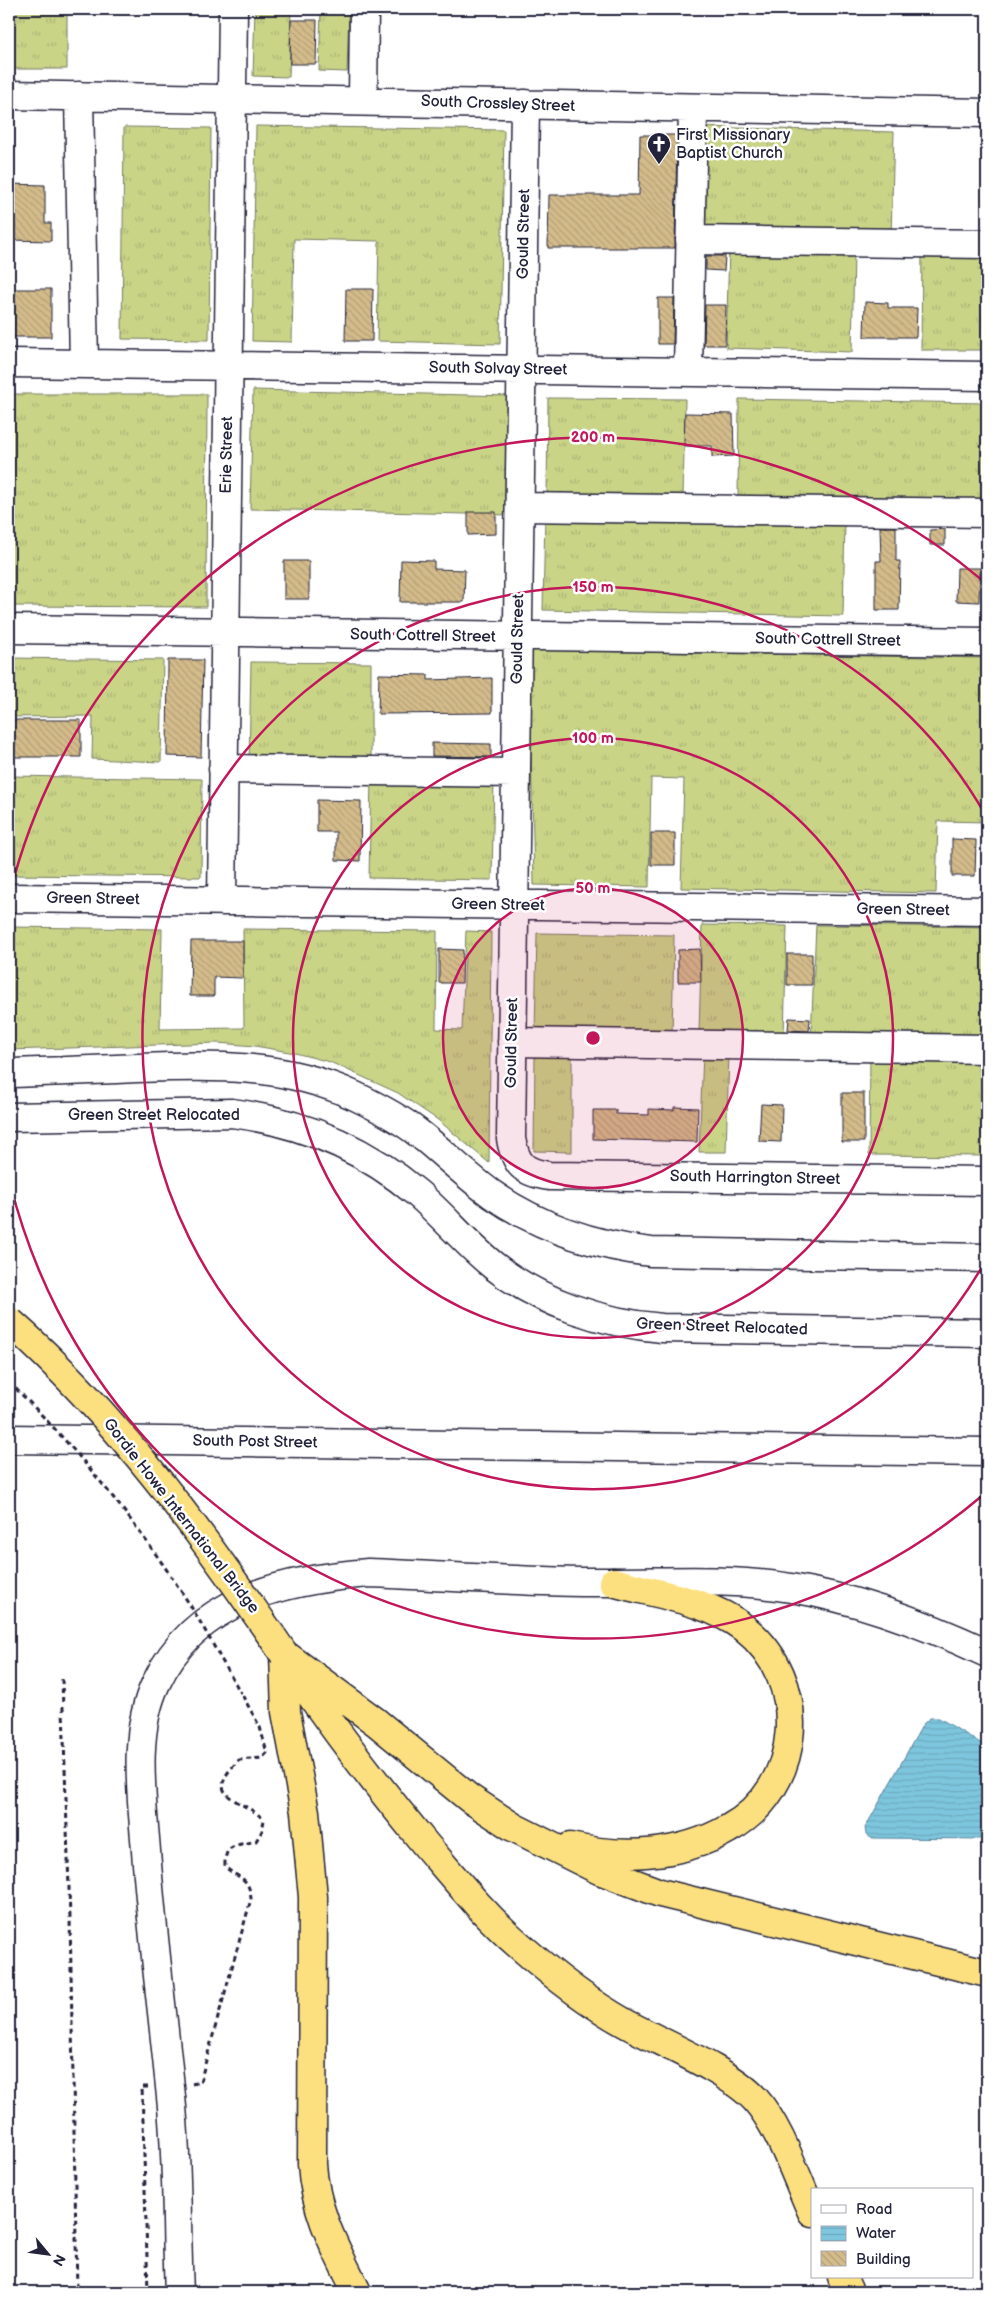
<svg xmlns="http://www.w3.org/2000/svg" width="996" height="2301" font-family="'Balsamiq Sans',sans-serif">
  <style>
    .grass { fill: url(#grass-tufts); stroke: #767b61 }
    .water { fill: url(#water-rules); stroke: #59849c }
    .building { fill: url(#building-back-hatch); stroke: #22223b }
    .lines { fill: none; stroke-linecap: round; stroke-linejoin: round }
    .minor-casing { stroke: #22223b; stroke-width: 31 }
    .highway-casing { stroke: #22223b; stroke-width: 31 }
    .path { stroke: #22223b; stroke-width: 3; stroke-dasharray: 5 4; stroke-linecap: butt }
    .minor { stroke: #fff; stroke-width: 28 }
    .highway { stroke: #fce080; stroke-width: 28 }
    .highway-bridge-casing { stroke: #22223b; stroke-width: 31; stroke-linecap: butt }
    .path-bridge { stroke: #22223b; stroke-width: 3; stroke-dasharray: 5 4; stroke-linecap: butt }
    .highway-bridge { stroke: #fce080; stroke-width: 28 }
    .ring { fill: none; stroke: #c2185b; stroke-width: 2.5 }
    .labels { text-anchor: middle; dominant-baseline: central; stroke-width: 5; stroke-linejoin: round; paint-order: stroke }
    .street-label { font-size: 16px; fill: #22223b; stroke: #fff }
    .poi-label { font-size: 16px; fill: #22223b; stroke: #fff; text-anchor: start }
    .centre { fill: #c2185b; stroke: #fff; stroke-width: 2.5 }
    .ring-label { font-size: 15px; text-anchor: middle; font-weight: bold; fill: #c2185b; stroke: #fff; stroke-width: 5; stroke-linejoin: round; paint-order: stroke }
  </style>
  <defs>
    <pattern id="grass-tufts" width="24" height="20" patternUnits="userSpaceOnUse" patternTransform="scale(1.25)"><rect width="24" height="20" fill="#c9d487"/><path d="M3 7l-1-3M5 7V3M7 7l1-3M15 17l-1-3M17 17v-4M19 17l1-3" fill="none" stroke="#acb675"/></pattern>
    <pattern id="water-rules" width="6" height="5" patternUnits="userSpaceOnUse" patternTransform="scale(1.25)"><rect width="6" height="5" fill="#7dc6dd"/><path d="M0 2.5h6" fill="none" stroke="#6caabf"/></pattern>
    <pattern id="building-back-hatch" width="6" height="6" patternUnits="userSpaceOnUse" patternTransform="scale(1.25)"><rect width="6" height="6" fill="#d3bb8a"/><path d="M-1 5l2 2M0 0l6 6M5-1l2 2" fill="none" stroke="#b5a078"/></pattern>
  </defs>
  <rect width="100%" height="100%" fill="#fff"/>
  <filter id="ink" filterUnits="userSpaceOnUse"><feTurbulence type="fractalNoise" baseFrequency=".02" numOctaves="2"/><feDisplacementMap in="SourceGraphic" scale="10" xChannelSelector="R" yChannelSelector="G"/><feConvolveMatrix kernelMatrix="1 2 1 2 8 2 1 2 1" color-interpolation-filters="sRGB"/></filter>
  <g filter="url(#ink)">
    <path class="grass" d="M9,9H67V69H9Z
      M255,9H291L289,77L253,76Z
      M321,9H349L347,72L319,71Z
      M256,126L504,130L500,344L377,341L379,241L294,239L292,342L252,341Z
      M124,127L211,128L209,340L122,339Z
      M698,127L894,132L891,236L695,231Z
      M729,249L854,252L852,352L726,348Z
      M922,251L987,252V350H921Z
      M253,390L513,396L510,515L250,509Z
      M9,394H207L206,607L9,606Z
      M548,398L685,399L683,499L547,498Z
      M739,399L985,403L983,500L738,497Z
      M545,514L845,520L843,616L543,610Z
      M529,650L987,658V822L938,821L936,893L681,888L684,779L651,778L649,887L534,885Z
      M9,658L163,660L161,762L92,759L93,716L9,717Z
      M251,662L371,663V765L249,764Z
      M9,776L202,779L201,877L9,875Z
      M371,776L494,778L492,880L369,878Z
      M702,925L787,926L784,1036L699,1034Z
      M816,925L987,927V1039L811,1037Z
      M9,927L162,929L160,1029L244,1028L243,929L437,931L436,1029L462,1030L466,931L491,932L489,1163L438,1120L398,1093L330,1062L295,1053L255,1046L217,1043L9,1050Z
      M537,933L674,935L672,1037L535,1035Z
      M535,1053H572V1152L534,1151Z
      M703,1053L729,1054L726,1152H699Z
      M870,1055H987V1156L869,1155Z"/>
    <path class="water" d="M930,1718H939L987,1747V1839L871,1838L866,1834L865,1828L923,1724Z"/>
    <path class="building" d="M291,20H317L316,64H290Z
      M640,135H677L675,248H548L549,195H639Z
      M9,184L45,185V223H51V241L9,240Z
      M706,256H725L724,271L706,270Z
      M9,289H51V337H9Z
      M346,289H373L372,341H345Z
      M658,298H674L673,344H658Z
      M865,302L888,303V308H917L916,337H864Z
      M705,305H726L725,345H704Z
      M685,413L733,414L734,456L712,457V446H684Z
      M468,512H496V534L468,535Z
      M880,527H896V561H900L899,610H876V561H881Z
      M945,529V545H930V530Z
      M401,560L434,561V569L465,570L464,602H400Z
      M284,561H309V599H284Z
      M957,568H980L979,602L956,601Z
      M168,660H203L201,757L167,756Z
      M379,674L428,675V680L492,678V713L378,714Z
      M9,720H81V757H9Z
      M432,743L491,744V757L432,756Z
      M317,800L361,801L360,861L336,860V832H317Z
      M651,833H675V865H651Z
      M952,839L976,840L975,876H952Z
      M191,941H243V978L214,977V996H190Z
      M439,949L463,950L462,983H439Z
      M700,949L701,982H678V950Z
      M787,954H812V985H787Z
      M789,1018L810,1019L809,1031L788,1030Z
      M842,1093H864V1142H842Z
      M761,1104L782,1105L781,1142L759,1141Z
      M674,1107L698,1108L697,1142L593,1139V1110H616V1114L649,1115V1109L674,1110Z"/>
    <g class="lines">
      <g class="minor-casing">
        <path id="minor" d="M9,95L987,113
          M79,96L84,364
          M363,100L364,9
          M525,104L511,1139C516,1165 523,1172 549,1176L987,1181
          M690,240L987,244
          M9,363L987,376
          M688,371L693,109
          M520,507L987,513
          M9,629L987,642
          M223,769L516,773
          M9,898L987,911
          M222,901L233,9
          M512,1042L987,1049
          M9,1073C51,1072 94,1070 137,1068C214,1065 283,1063 355,1096C376,1106 399,1118 417,1132C443,1152 466,1176 493,1195C541,1228 593,1245 651,1252L987,1258
          M9,1117L232,1113C301,1122 364,1148 417,1193C444,1216 466,1244 494,1266C541,1303 603,1323 662,1328L987,1333
          M9,1439L987,1452
          M179,2292C176,2228 178,2161 171,2097C163,2015 152,1933 146,1851C142,1797 132,1733 156,1683C195,1599 283,1580 368,1573C449,1576 532,1583 613,1582C673,1582 732,1578 791,1588C859,1599 925,1624 987,1653"/>
      </g>
      <g class="highway-casing">
        <path id="highway" d="M284,1654L376,1722L469,1798L513,1827L599,1870L660,1893L987,1973
          M284,1654L286,1712L305,1812L313,1897L312,2164C315,2213 336,2249 357,2292
          M294,1670C334,1731 379,1788 426,1845C456,1880 485,1916 520,1946C553,1975 587,2002 625,2023C661,2043 728,2070 755,2099C780,2127 796,2177 812,2212
          M570,1847C622,1859 681,1856 728,1829C804,1788 811,1680 744,1628C708,1600 655,1594 613,1582
          M842,2277L849,2292"/>
      </g>
      <path class="path" d="M62,1679L70,1918L77,2292
        M192,2084L200,2082L251,1899C249,1876 240,1880 225,1867C224,1843 236,1846 256,1841L262,1831L264,1820C244,1798 199,1799 239,1760L262,1758L267,1753L260,1727L241,1693
        M148,2087H142L148,2292"/>
      <use href="#minor" class="minor"/>
      <use href="#highway" class="highway"/>
      <g class="highway-bridge-casing">
        <path id="highway-bridge" d="M9,1321C117,1416 203,1535 284,1654"/>
      </g>
      <path class="path-bridge" d="M9,1382C78,1449 138,1524 190,1605C208,1634 223,1664 241,1693"/>
      <use href="#highway-bridge" class="highway-bridge"/>
    </g>
  </g>
  <circle cx="593" cy="1038" r="150" fill="#c2185b" fill-opacity=".12"/>
  <g class="ring">
    <circle cx="593" cy="1038" r="150"/>
    <circle cx="593" cy="1038" r="300"/>
    <path d="M986 1260A451 451 0 1 1 986 816"/>
    <path d="M983 1495A601 601 0 0 1 10 1183M10 893A601 601 0 0 1 983 581"/>
  </g>
  <defs>
    <g id="church-pin" transform="scale(1.25)"><path d="M0 17L-7.5 6A9.5 9.5 0 1 1 7.5 6Z" fill="#22223b" stroke="#fff"/><path d="M-1.2-6h2.4v3.5h3.3v2.4h-3.3V6h-2.4V-.1h-3.3v-2.4h3.3Z" fill="#fff"/></g>
  </defs>
  <g fill-rule="evenodd">
    <use href="#church-pin" x="659" y="144"/>
  </g>
  <g class="labels">
    <g class="street-label">
      <text transform="translate(498 104) rotate(2)">South Crossley Street</text>
      <text transform="translate(524 234) rotate(-89)">Gould Street</text>
      <text transform="translate(498 369) rotate(1)">South Solvay Street</text>
      <text transform="translate(227 455) rotate(-89)">Erie Street</text>
      <text transform="translate(423 636) rotate(1)">South Cottrell Street</text>
      <text transform="translate(518 639) rotate(-89)">Gould Street</text>
      <text transform="translate(828 640) rotate(1)">South Cottrell Street</text>
      <text transform="translate(93 899) rotate(1)">Green Street</text>
      <text transform="translate(498 905) rotate(1)">Green Street</text>
      <text transform="translate(903 910) rotate(1)">Green Street</text>
      <text transform="translate(512 1043) rotate(-89)">Gould Street</text>
      <text x="154" y="1115">Green Street Relocated</text>
      <text transform="translate(755 1178) rotate(1)">South Harrington Street</text>
      <text transform="translate(722 1327) rotate(2)">Green Street Relocated</text>
      <text transform="translate(255 1442) rotate(1)">South Post Street</text>
      <text transform="translate(181 1516) rotate(52)">Gordie Howe International Bridge</text>
    </g>
    <g class="poi-label">
      <text x="676" y="135">First Missionary<tspan x="676" dy="18">Baptist Church</tspan></text>
    </g>
  </g>
  <circle cx="593" cy="1038" r="8" class="centre"/>
  <g class="ring-label">
    <text x="593" y="442">200 m</text>
    <text x="593" y="592">150 m</text>
    <text x="593" y="743">100 m</text>
    <text x="593" y="893">50 m</text>
  </g>
  <rect width="996" height="2301" fill="none" stroke="#fff" stroke-width="30"/>
  <rect x="15" y="15" width="966" height="2271" fill="none" stroke="#22223b" stroke-width="2" filter="url(#ink)"/>
  <rect x="811" y="2188" width="162" height="90" fill="#ffffff" stroke="#a7a7b1"/>
  <rect x="821" y="2205" width="25" height="8" fill="#ffffff" stroke="#a7a7b1"/>
  <text x="856" y="2214" font-size="15" fill="#22223b">Road</text>
  <rect x="821" y="2226" width="25" height="15" fill="url(#water-rules)" stroke="#a7a7b1"/>
  <text x="856" y="2238" font-size="15" fill="#22223b">Water</text>
  <rect x="821" y="2251" width="25" height="15" fill="url(#building-back-hatch)" stroke="#a7a7b1"/>
  <text x="856" y="2264" font-size="15" fill="#22223b">Building</text>
  <g transform="translate(48 2254) rotate(119)" stroke="#ffffff" stroke-width="4" paint-order="stroke">
  <path d="M0-4L9 19L0 12L-9 19Z" fill="#22223b"/>
  <text y="-8" font-size="14" font-weight="bold" text-anchor="middle" fill="#22223b">N</text>
  </g>
</svg>
